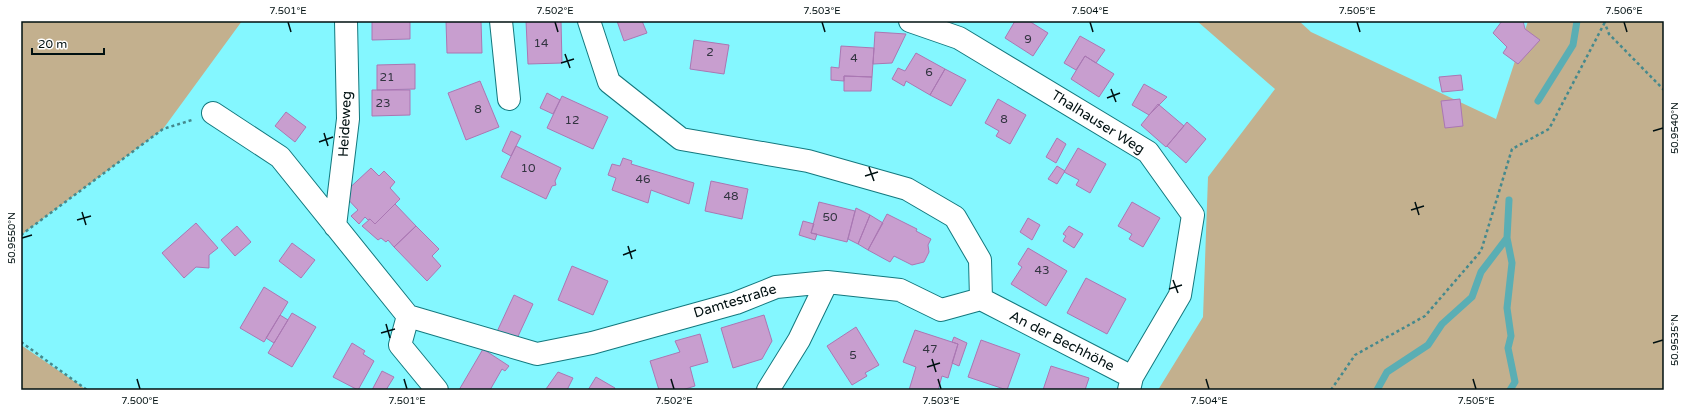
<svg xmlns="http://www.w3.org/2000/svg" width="1685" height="411" font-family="'Varela Round',sans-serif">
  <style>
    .green { fill: #c3b08e }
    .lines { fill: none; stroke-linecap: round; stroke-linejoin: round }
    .stream { stroke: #5aaeb4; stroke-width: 7 }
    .building { fill: #c89ecf; stroke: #aa77b3 }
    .minor-casing { stroke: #13787e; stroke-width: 24 }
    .path { stroke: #45898d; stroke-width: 2.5; stroke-dasharray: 3 3; stroke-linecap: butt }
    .minor { stroke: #fff; stroke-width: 22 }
    .ticks { fill: none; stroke: #001011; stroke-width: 1.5 }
    .labels { text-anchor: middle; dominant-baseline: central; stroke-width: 3; stroke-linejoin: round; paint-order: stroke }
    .number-label { font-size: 12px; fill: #323440 }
    .street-label { font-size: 14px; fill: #001011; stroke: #fff }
    .neatline { fill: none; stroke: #001011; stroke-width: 1.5 }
    .ticks-label { font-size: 10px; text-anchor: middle; fill: #001011 }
  </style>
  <rect width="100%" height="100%" fill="#84f7ff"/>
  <path class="green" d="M21,21H242L163,129L21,235Z
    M1197,21H1299L1311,32L1496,119L1528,21H1664V390H1158L1203,317L1208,177L1275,89Z
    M21,345L87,390H21Z"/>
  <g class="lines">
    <path class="stream" d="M1538,101L1573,45L1577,21
      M1507,238L1512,263L1507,308L1511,336L1508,348L1515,382L1510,390
      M1377,390L1387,372L1428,345L1442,324L1472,297L1481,272L1507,238L1509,200"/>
  </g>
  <path class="building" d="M372,21H410V39L372,40Z
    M446,21H481L482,53H447Z
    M526,21H561L562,63L528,64Z
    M617,21H642L647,33L624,41Z
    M1015,21H1029L1048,33L1033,56L1005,38Z
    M1502,21H1523L1525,29L1540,40L1518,64L1503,53L1507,47L1493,33Z
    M875,32L906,34L892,63L873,64Z
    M1080,36L1105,50L1096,63L1085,56L1076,70L1064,63Z
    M694,40L729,45L724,74L690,69Z
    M841,46L874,48L872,77L844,76V81L831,80V67L839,68Z
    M916,53L945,69L930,95L906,81L904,86L892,79L898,68L905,71Z
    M1085,56L1114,74L1099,97L1071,79Z
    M415,64V89L377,90V65Z
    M945,69L966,80L951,106L930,95Z
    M1461,75L1463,90L1442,92L1439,77Z
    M844,76L872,77L871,91H844Z
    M480,81L499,127L466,140L448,93Z
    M1144,84L1167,97L1149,115L1132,105Z
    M372,90H410V115L372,116Z
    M547,93L560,100L553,114L540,108Z
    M562,96L608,117L593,149L547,128Z
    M998,99L1026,115L1010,144L996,136L999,131L985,123Z
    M1460,99L1463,126L1445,128L1441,101Z
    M1158,104L1184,126L1166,147L1141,125Z
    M286,112L306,127L295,142L275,126Z
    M1187,122L1206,139L1186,163L1167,146Z
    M511,131L521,136L511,156L502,151Z
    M1057,138L1066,144L1056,163L1046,157Z
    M516,146L561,168L555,181L556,185L552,186L546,199L501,177Z
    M1078,148L1106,164L1090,193L1076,185L1079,180L1064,172Z
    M623,158L632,161L631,164L694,183L689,204L651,190L648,203L612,190L616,178L608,175L612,164L620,166Z
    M1057,166L1065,171L1057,184L1048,179Z
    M371,168L379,176L384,171L395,182L390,188L400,199L375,224L370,219L368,220L365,217L359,224L351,216L358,210L343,194Z
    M711,181L748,189L742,219L705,211Z
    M819,202L855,211L847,242L811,233Z
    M1132,202L1160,218L1143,247L1129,239L1132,234L1118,226Z
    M395,204L416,226L394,247L388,240L386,242L381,238L378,240L362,226L370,219L375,224Z
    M856,208L870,215L858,244L848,239Z
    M887,214L917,229L916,231L931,239L928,245L929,252L924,262L912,265L894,256L890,262L868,250Z
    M870,215L883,223L868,250L858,244Z
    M1028,218L1040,225L1032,240L1020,232Z
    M803,221L814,224L811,233L817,234L815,240L799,235Z
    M196,223L218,248L209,255V268L196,267L184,278L162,253Z
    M237,226L251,242L235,256L221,240Z
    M416,226L439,249L432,256L441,266L427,281L394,247Z
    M1069,226L1083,234L1074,248L1063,241L1066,236L1063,234Z
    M292,243L315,260L301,278L279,261Z
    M1028,248L1067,271L1046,306L1011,284L1022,267L1018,264Z
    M572,266L608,281L593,315L558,300Z
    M1086,278L1126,299L1107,334L1067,313Z
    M264,287L288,302L264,342L240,328Z
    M514,295L533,304L514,345L495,336Z
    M292,313L316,327L292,367L268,353Z
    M280,315L288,320L274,343L266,338Z
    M764,315L772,341L762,359L733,368L721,328Z
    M856,327L879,365L865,373L867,376L852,385L827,346Z
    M915,330L958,344L948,378L942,376L938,390H909L916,367L903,362Z
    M700,334L708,362L690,367L695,386L682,390H659L650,361L680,352L675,341Z
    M954,337L967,343L959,366L952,363L958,344L952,342Z
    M981,340L1020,354L1007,390L968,377Z
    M352,343L365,351L363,354L374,361L358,390L333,377Z
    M483,349L509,366L505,371L502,369L490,390H459Z
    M1051,366L1089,378L1085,390H1043Z
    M382,371L394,377L386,390H372Z
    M558,372L573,378L567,390L546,389Z
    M596,377L615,388L614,390H588Z"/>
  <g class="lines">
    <g class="minor-casing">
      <path id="minor" d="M501,21L509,99
        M910,21L959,38L1148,152L1193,215L1180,295L1132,377
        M213,113L280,157L408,316
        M335,226L348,119L346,21
        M981,299L1132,377L1129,390
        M408,316L537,354L592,343L736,303L776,287L827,282L900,290L941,310L981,299L980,260L955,217L907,189L808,161L681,139L609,82L589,21
        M408,316L400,345L437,390
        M768,390L799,340L827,282"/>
    </g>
    <path class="path" d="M1604,21L1609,34L1664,90
      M21,235L163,129L192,120
      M21,342L87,390
      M1331,390L1355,355L1425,316L1481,251L1512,149L1549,129L1605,22"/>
    <use href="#minor" class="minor"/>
  </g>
  <path class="ticks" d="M288,22L291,32M555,22L558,32M822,22L825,32M1090,22L1093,32M1357,22L1360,32M1624,22L1627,32M565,54L570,68M561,63L574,59M1111,89L1116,102M1107,98L1120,93M1653,131L1663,128M324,133L328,146M319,142L333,137M869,167L874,181M865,176L878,172M1415,202L1419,215M1411,210L1424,206M82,212L86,225M77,220L91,216M22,238L32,235M628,246L632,259M623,255L636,250M1173,280L1178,293M1169,289L1182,285M386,324L390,338M381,333L395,329M1653,343L1663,340M932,359L936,372M927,367L940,363M137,379L140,389M404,379L407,389M671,379L674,389M938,379L941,389M1206,379L1209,389M1473,379L1476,389"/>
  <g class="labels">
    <g class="number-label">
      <text x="1028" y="39">9</text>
      <text x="541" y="43">14</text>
      <text x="710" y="52">2</text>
      <text x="854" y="58">4</text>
      <text x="929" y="72">6</text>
      <text x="387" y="77">21</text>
      <text x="383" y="103">23</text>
      <text x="478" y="109">8</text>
      <text x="1004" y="119">8</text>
      <text x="572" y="120">12</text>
      <text x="528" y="168">10</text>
      <text x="643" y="179">46</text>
      <text x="731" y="196">48</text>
      <text x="830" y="217">50</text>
      <text x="1042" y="270">43</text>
      <text x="930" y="349">47</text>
      <text x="853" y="355">5</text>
    </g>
    <g class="street-label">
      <text transform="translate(1098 122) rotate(32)">Thalhauser Weg</text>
      <text transform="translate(345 124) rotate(-87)">Heideweg</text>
      <text transform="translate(735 301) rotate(-17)">Damtestraße</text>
      <text transform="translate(1062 341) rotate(27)">An der Bechhöhe</text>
    </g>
  </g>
  <rect width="1685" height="411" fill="none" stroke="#ffffff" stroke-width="44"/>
  <path d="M32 48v6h72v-6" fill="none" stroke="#001011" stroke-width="2"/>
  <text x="38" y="48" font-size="12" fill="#001011" stroke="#ffffff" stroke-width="3" paint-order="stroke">20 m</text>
  <rect x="22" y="22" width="1641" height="367" class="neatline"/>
  <g class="ticks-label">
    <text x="288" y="14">7.501°E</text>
    <text x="555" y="14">7.502°E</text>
    <text x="822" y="14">7.503°E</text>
    <text x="1090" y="14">7.504°E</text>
    <text x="1357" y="14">7.505°E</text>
    <text x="1624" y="14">7.506°E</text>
    <text transform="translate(1674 128) rotate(-90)" y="4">50.9540°N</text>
    <text transform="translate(11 238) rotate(-90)" y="4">50.9550°N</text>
    <text transform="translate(1674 340) rotate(-90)" y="4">50.9535°N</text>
    <text x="140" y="404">7.500°E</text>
    <text x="407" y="404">7.501°E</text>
    <text x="674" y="404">7.502°E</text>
    <text x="941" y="404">7.503°E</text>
    <text x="1209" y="404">7.504°E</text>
    <text x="1476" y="404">7.505°E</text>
  </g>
</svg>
